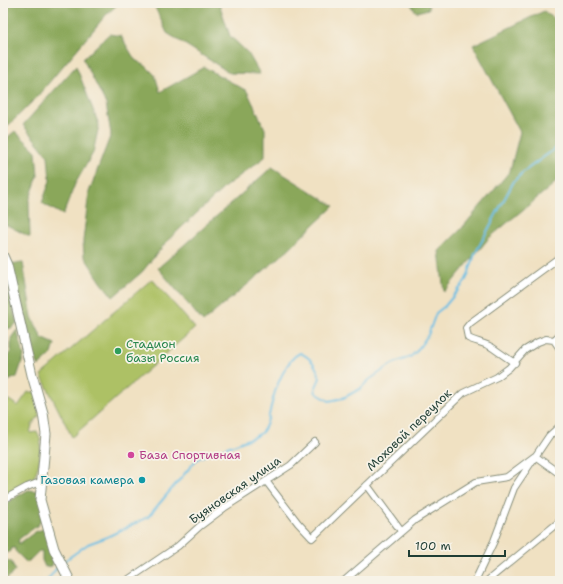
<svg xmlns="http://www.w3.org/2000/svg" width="563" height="584" font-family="'Shantell Sans',sans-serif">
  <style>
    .green { fill: #adc165; stroke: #667f4c }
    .forest { fill: #8aa75a; stroke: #547247 }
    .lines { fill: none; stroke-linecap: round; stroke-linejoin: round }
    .stream { stroke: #68bee5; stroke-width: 2 }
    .minor-casing { stroke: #888f7b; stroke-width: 8 }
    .secondary-casing { stroke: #888f7b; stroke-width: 11 }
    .minor { stroke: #fff; stroke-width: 6 }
    .secondary { stroke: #fff; stroke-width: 9 }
    .leisure-dot { fill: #2e9e5b; stroke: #f7f3e8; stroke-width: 1.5 }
    .hotel-dot { fill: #d1479c; stroke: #f7f3e8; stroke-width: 1.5 }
    .culture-dot { fill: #0f9aa8; stroke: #f7f3e8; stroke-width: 1.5 }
    .labels { text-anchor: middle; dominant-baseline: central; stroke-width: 3.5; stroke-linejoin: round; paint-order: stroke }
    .leisure-label { font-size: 12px; fill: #27864d; stroke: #f7f3e8; text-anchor: start }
    .street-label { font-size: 12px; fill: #1f3d34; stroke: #f7f3e8 }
    .hotel-label { font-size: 12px; fill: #b23c85; stroke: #f7f3e8; text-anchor: start }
    .culture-label { font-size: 12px; fill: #0d838f; stroke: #f7f3e8; text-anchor: end }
  </style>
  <rect width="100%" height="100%" fill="#f7f3e8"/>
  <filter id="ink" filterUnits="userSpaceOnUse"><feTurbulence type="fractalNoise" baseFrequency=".025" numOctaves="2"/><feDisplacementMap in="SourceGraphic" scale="8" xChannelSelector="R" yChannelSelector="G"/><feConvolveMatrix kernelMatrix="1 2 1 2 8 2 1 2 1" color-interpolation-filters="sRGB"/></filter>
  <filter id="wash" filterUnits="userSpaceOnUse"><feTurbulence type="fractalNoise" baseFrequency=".012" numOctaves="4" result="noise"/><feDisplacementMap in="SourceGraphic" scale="16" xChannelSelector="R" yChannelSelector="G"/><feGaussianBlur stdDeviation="0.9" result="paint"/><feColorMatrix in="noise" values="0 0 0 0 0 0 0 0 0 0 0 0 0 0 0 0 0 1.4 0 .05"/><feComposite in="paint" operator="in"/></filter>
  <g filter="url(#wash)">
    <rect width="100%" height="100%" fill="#f0e1c2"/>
    <path class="green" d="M152,279L195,328L72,437L41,375Z
      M28,392H38L39,416L32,425L30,433L37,432L41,441L39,464L33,480L3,498V401L9,400L18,406Z"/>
    <path class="forest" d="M3,3H119L106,15L36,98L3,131Z
      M153,3H219L230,36L248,53L260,74L230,73L167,33Z
      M410,3H428L429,9L416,12Z
      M544,11L560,24V179L489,238L444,292L439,251L462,228L510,171L520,132L473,45Z
      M109,34L121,36L135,60L146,66L155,75L160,92L204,67L247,91L265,129V157L226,186L168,240L142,272L113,297L101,282L84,256L83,241L89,192L111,134L106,104L83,59Z
      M76,66L99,125L93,153L75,184L63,215L42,203L50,181L48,156L23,125Z
      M15,131L36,151L38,176L29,201L30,237L3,223V141Z
      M272,167L334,206L280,257L203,322L158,268Z
      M23,263L32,317L42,338L55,344L52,354L39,366L30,348L10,264Z
      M3,272L17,323L11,328L3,329Z
      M17,330L24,356L17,377L3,383V359H6L11,351V338Z
      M28,490L38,491L45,514L38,525L19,539L18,543H20L35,532L46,528L52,539L48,548L55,555L52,566L45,567L42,560V551H39L27,563L15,551V548H12L11,551L3,554V505Z
      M3,560L11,561L15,570L8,578L3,579Z"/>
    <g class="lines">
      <path class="stream" d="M63,562L88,544L107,537L148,517L197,459C212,451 230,447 246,440C252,438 258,436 262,432C269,424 269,412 272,403C275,389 286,359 300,353C312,358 316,366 320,378L315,389L316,393L329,401L343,398L360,389L369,380L392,364L410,357L416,352L428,335L436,313L445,306L465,282L468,275L475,254L514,181L522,173L560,145
        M47,581L59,565"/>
    </g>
  </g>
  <g filter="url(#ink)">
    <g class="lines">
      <g class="minor-casing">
        <path id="minor" d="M560,334L554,340L560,349
          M515,363C507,358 500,353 493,348C486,343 476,342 468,338L466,328L470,323L560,257
          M266,481L298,523L312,538L463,393L497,377L509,368L525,350L538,342L546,339L554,340
          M367,485L401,531
          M3,500L27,487L40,482
          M126,581L178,546L200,526L224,508L291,465L315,442
          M344,581L415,520L476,482L507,477L535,456L560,474
          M475,581L494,541L514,488L549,436L560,426
          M487,581L560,521"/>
      </g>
      <g class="secondary-casing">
        <path id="secondary" d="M3,256L7,265L32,375L43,413L46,434L40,500L54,549L70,581"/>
      </g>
      <use href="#minor" class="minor"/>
      <use href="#secondary" class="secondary"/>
    </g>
  </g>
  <circle class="leisure-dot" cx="118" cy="351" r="4"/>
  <circle class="hotel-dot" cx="131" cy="455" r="4"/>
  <circle class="culture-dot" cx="142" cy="480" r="4"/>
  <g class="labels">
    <g class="leisure-label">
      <text x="126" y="344">Стадион<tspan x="126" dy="14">базы Россия</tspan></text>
    </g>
    <g class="street-label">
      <text transform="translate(409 430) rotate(-44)">Моховой переулок</text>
      <text transform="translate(235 490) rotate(-35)">Буяновская улица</text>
    </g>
    <g class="hotel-label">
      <text x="139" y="455">База Спортивная</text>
    </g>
    <g class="culture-label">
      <text x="134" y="480">Газовая камера</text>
    </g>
  </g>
  <rect width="563" height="584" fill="none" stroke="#f7f3e8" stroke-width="16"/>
  <path d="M409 550v6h96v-6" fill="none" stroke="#1f3d34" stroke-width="2"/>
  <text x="415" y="550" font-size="12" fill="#1f3d34" stroke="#f7f3e8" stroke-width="3" paint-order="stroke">100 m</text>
</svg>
